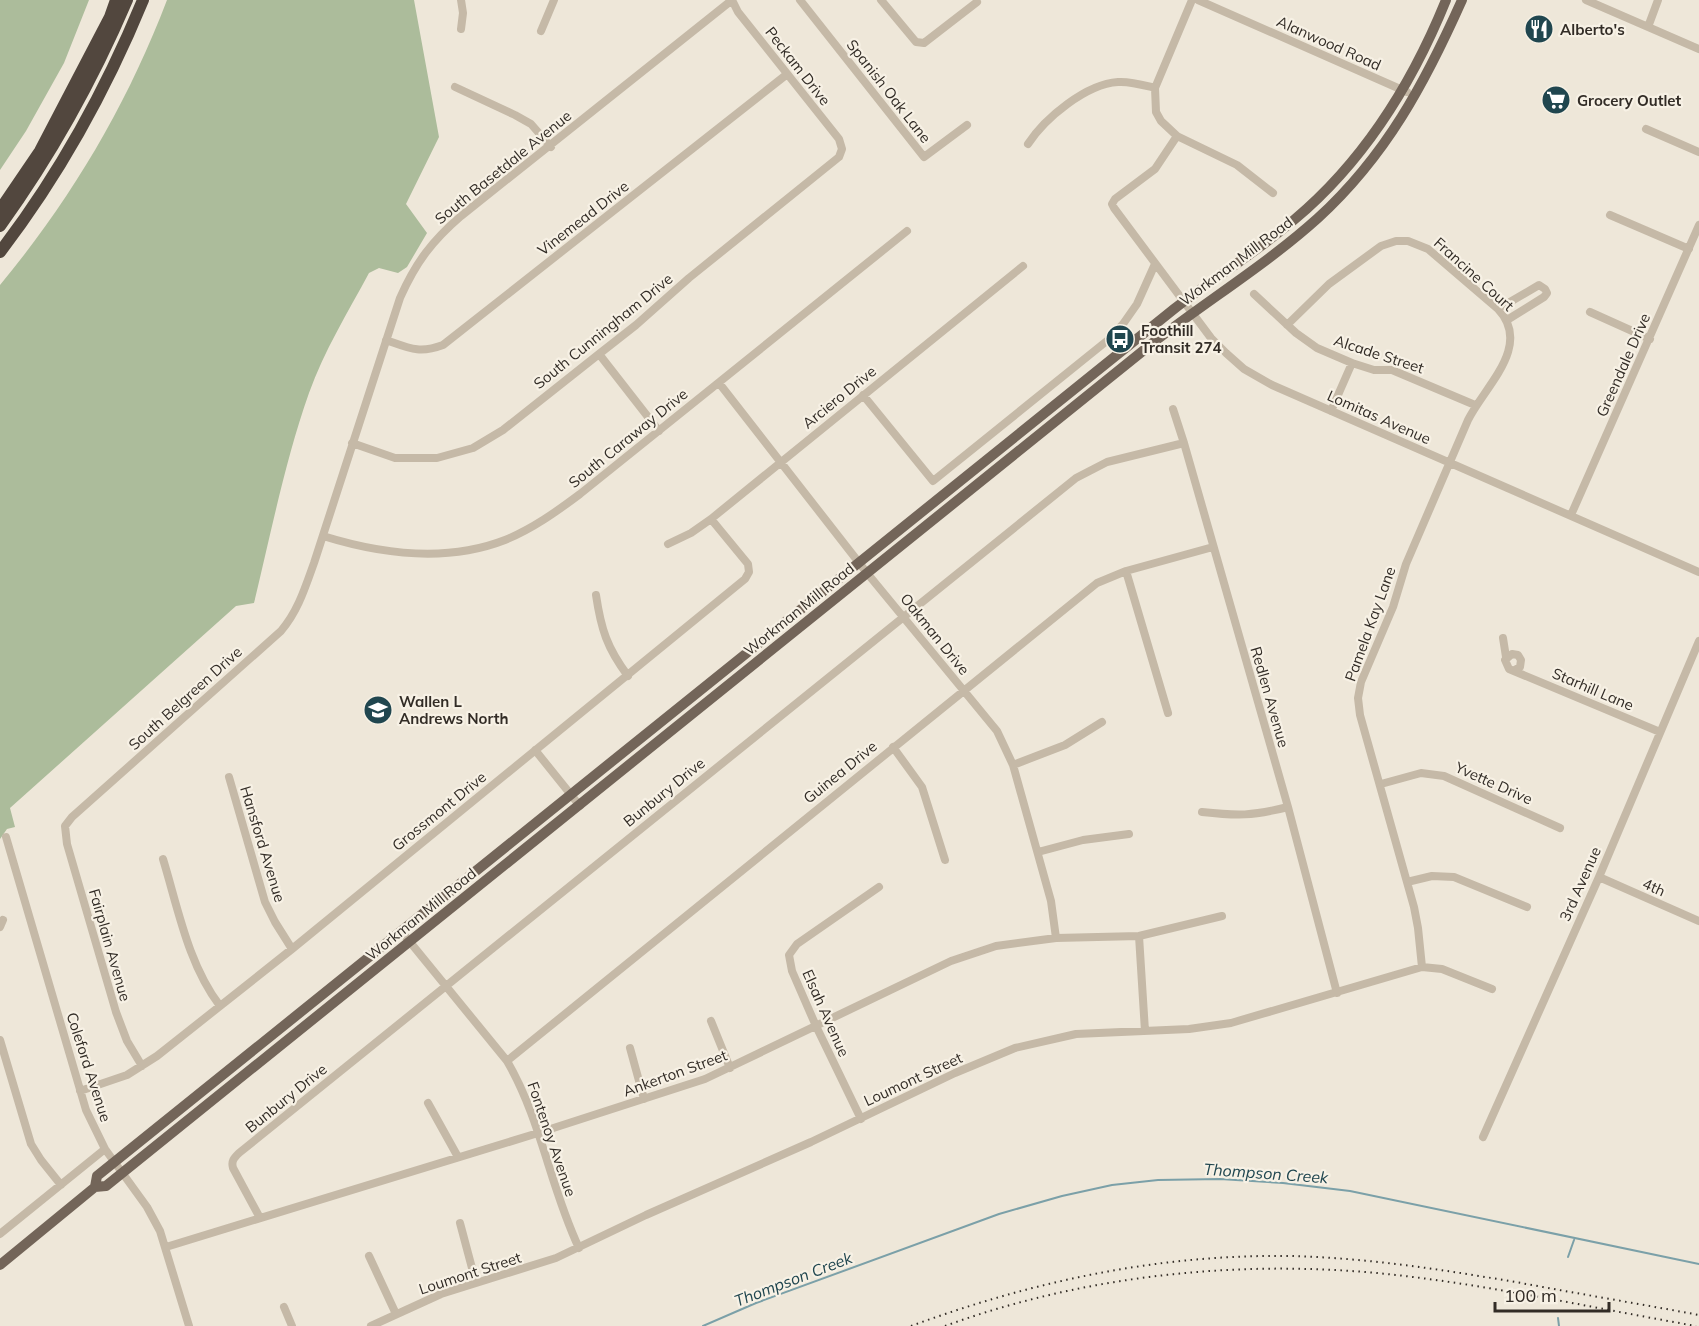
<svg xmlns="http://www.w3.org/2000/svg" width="1699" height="1326" font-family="Mulish,sans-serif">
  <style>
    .green { fill: #acbc9b }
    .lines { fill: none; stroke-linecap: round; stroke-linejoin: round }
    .stream { stroke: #7ba0a8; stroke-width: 2 }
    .minor { stroke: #c5b9a7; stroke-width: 8 }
    .major { stroke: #736559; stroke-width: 10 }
    .highway { stroke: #52473e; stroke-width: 12 }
    .rail { stroke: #322c26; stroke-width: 2; stroke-dasharray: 1.5 4.5; stroke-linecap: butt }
    .labels { text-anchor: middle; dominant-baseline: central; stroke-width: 4.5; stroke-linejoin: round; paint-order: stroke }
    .poi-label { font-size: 15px; font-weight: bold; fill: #322c26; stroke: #f7f1e5; text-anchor: start }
    .street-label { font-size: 15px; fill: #322c26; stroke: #f7f1e5 }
    .water-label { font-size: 16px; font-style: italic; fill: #20464f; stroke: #f7f1e5 }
  </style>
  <rect width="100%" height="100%" fill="#eee7d9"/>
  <path class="green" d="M0,0H89L64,63L26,131L0,170Z
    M167,0H414L439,137L406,204L427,233L407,267L398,273L379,268L369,273C348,312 324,351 309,393C285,461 271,533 254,603L236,606L10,808L15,827L7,829L0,839V285C72,198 127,105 167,0Z"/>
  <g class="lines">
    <path class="stream" d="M1568,1257L1574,1240
      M1558,1318L1559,1326
      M703,1326L756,1303L999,1214L1062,1196L1112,1185L1158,1180L1220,1179L1283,1183L1350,1191L1699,1264"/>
    <path class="minor" d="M461,0L463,13L461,29
      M800,0L924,157L967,125
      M881,0L916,42L924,43L977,2
      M1192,0L1155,88L1156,112L1161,121L1177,136L1237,165L1273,193
      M1198,0L1407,92
      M1586,0L1699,49
      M1648,27L1658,0
      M541,31L554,0
      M455,87L515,115L531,124L551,147
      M1646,129L1699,152
      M1177,136L1155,169L1115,199L1112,204L1114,208L1211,338L1226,353L1244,369L1272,385L1699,572
      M1028,144C1045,118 1086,84 1118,82C1130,81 1143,85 1155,88
      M1610,215L1689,249
      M1254,294L1296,333L1317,348L1352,363L1374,370H1392L1475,405
      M1498,309L1539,285L1545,289L1547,293L1544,297L1507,320
      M1590,312L1650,339
      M1287,325L1329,284L1381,246L1396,241H1408L1428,249L1498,309C1533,346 1484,387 1468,420L1406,564L1393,607L1361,682L1358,698L1360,715L1414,907L1418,928L1422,967
      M386,340C409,348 419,354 443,345L786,75
      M599,354L659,431
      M719,383L867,573L997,731L1013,765L1051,901L1056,938
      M863,395L933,481L1108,340L1123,324L1137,304L1155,264
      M1173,409L1184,443L1288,807L1337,993
      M1331,411L1352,363
      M352,443L395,458H437L473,448L503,430L599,354L636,325L689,278L839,157L842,149L839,139L738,12L732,0
      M1571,515L1699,225
      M323,536C381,554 446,563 505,540C532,529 556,512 580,494L907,231
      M668,544L691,533L711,519L1023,266
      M1126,571L1168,713
      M596,595C601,629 607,648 628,676
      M1503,638L1506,657
      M1515,670L1520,667L1521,660L1518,655L1512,654L1505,660L1509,669L1660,732
      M893,747L922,787L945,860
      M535,750L580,806
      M1013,765L1065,745L1102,722
      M229,777L265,902L275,922L292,949
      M1381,784L1421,773L1444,776L1560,828
      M1202,812C1238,816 1252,816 1288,807
      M6,837L86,1110L105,1149L147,1207L160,1231L189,1326
      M1038,852L1083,840L1129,834
      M163,859C178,908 188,964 220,1006
      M1599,877L1699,921
      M1407,882L1432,876L1454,877L1527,907
      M0,927L3,920
      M401,931L507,1061C541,1119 550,1187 579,1248
      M1139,936L1145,1031
      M711,1021L730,1068
      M0,1040L31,1144L41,1160L61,1185
      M630,1048L644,1099
      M507,1061L1097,583L1126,571L1213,547
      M142,1066L127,1041L116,1012L67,844L65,826L72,817L281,631C298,611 305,588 314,563L400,298C416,262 432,241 461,216L732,0
      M80,1091L127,1075L157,1056L292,949L745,579L749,572L748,564L711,519
      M428,1103L458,1157
      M861,1119L816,1026L792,971L789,955L797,944L879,887
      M1483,1137L1599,877L1699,641
      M260,1218L233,1168C231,1161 234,1158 239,1153L1076,478L1107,462L1184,443
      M460,1223L476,1283
      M0,1234L105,1149
      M166,1247L538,1133L705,1079L951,961L996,946L1056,938L1139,936L1222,916
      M369,1256L396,1314
      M284,1307L292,1326
      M371,1326L441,1294L556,1258L646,1215L811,1142L955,1073L1015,1048L1076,1034L1189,1029L1231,1023L1422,967L1442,969L1492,989"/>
    <path class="major" d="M95,1187L97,1176L1174,309C1214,278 1257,252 1295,219C1365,160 1412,84 1446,0
      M0,1265L95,1187L106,1186L1154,342C1208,300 1267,264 1318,218C1386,156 1425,83 1462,0"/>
    <path class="highway" d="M0,210L40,151L110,17L116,0
      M0,226C52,154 92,82 127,0
      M0,252C59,175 106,90 143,0"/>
    <path class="rail" d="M911,1326C1034,1281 1159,1254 1291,1256C1369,1258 1445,1270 1521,1283C1580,1294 1640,1304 1699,1315
      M945,1326C1085,1275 1240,1259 1387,1274C1491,1285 1593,1308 1696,1326"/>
  </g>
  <defs>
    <g id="restaurant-disc" transform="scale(1.5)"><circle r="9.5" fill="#20464f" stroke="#f7f1e5"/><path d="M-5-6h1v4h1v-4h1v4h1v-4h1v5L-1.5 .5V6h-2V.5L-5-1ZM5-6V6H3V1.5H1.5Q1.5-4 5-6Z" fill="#fff"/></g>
    <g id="supermarket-disc" transform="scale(1.5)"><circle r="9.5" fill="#20464f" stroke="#f7f1e5"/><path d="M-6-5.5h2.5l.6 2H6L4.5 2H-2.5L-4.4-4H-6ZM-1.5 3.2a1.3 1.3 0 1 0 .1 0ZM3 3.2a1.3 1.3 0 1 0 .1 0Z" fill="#fff"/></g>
    <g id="bus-disc" transform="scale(1.5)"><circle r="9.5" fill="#20464f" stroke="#f7f1e5"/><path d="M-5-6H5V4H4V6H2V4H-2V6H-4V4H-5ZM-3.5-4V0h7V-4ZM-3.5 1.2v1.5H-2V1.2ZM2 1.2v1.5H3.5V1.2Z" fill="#fff"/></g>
    <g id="school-disc" transform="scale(1.5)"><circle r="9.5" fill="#20464f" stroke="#f7f1e5"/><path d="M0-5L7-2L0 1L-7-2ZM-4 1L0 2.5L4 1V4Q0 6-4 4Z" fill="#fff"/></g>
  </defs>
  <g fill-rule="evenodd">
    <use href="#restaurant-disc" x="1539" y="29"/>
    <use href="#supermarket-disc" x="1556" y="100"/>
    <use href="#bus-disc" x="1120" y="339"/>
    <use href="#school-disc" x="378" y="710"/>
  </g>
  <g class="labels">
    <g class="poi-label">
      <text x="1560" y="29">Alberto's</text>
      <text x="1577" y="100">Grocery Outlet</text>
      <text x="1141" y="330">Foothill<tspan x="1141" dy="17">Transit 274</tspan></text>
      <text x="399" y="701">Wallen L<tspan x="399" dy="17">Andrews North</tspan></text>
    </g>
    <g class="street-label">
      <text transform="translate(1329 43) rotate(24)">Alanwood Road</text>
      <text transform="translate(798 66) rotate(52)">Peckam Drive</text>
      <text transform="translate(889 91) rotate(52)">Spanish Oak Lane</text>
      <text transform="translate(503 167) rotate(-39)">South Basetdale Avenue</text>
      <text transform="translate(583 218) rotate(-38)">Vinemead Drive</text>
      <text transform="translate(1236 261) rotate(-37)">Workman Mill Road</text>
      <text transform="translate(1474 274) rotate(42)">Francine Court</text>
      <text transform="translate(603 331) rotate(-39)">South Cunningham Drive</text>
      <text transform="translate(1379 354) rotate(18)">Alcade Street</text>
      <text transform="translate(1623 365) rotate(-66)">Greendale Drive</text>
      <text transform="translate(839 397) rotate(-39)">Arciero Drive</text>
      <text transform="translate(1379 417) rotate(24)">Lomitas Avenue</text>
      <text transform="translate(628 438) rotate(-39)">South Caraway Drive</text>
      <text transform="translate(799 609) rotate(-39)">Workman Mill Road</text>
      <text transform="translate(1370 624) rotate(-70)">Pamela Kay Lane</text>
      <text transform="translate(935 634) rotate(51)">Oakman Drive</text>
      <text transform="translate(1593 689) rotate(23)">Starhill Lane</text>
      <text transform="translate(1270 697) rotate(74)">Redlen Avenue</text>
      <text transform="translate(185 698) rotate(-42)">South Belgreen Drive</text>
      <text transform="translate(840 772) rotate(-39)">Guinea Drive</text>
      <text transform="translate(1494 783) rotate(24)">Yvette Drive</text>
      <text transform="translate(664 792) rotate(-39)">Bunbury Drive</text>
      <text transform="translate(439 811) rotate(-39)">Grossmont Drive</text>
      <text transform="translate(263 844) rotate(73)">Hansford Avenue</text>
      <text transform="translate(1580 884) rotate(-66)">3rd Avenue</text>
      <text transform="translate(1654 887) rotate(24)">4th</text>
      <text transform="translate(421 914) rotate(-39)">Workman Mill Road</text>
      <text transform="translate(110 945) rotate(74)">Fairplain Avenue</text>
      <text transform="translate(826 1013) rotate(66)">Elsah Avenue</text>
      <text transform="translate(89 1067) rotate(72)">Coleford Avenue</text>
      <text transform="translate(675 1073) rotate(-20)">Ankerton Street</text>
      <text transform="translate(913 1079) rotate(-25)">Loumont Street</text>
      <text transform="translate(286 1098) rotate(-39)">Bunbury Drive</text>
      <text transform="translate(552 1139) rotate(71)">Fontenoy Avenue</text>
      <text transform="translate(470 1273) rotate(-18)">Loumont Street</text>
    </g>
    <g class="water-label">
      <text transform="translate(1266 1173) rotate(4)">Thompson Creek</text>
      <text transform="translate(793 1279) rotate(-21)">Thompson Creek</text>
    </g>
  </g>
  <path d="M1495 1302v9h114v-9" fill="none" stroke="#322c26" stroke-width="3"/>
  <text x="1504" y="1302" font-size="18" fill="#322c26" stroke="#f7f1e5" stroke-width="4.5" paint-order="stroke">100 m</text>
</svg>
